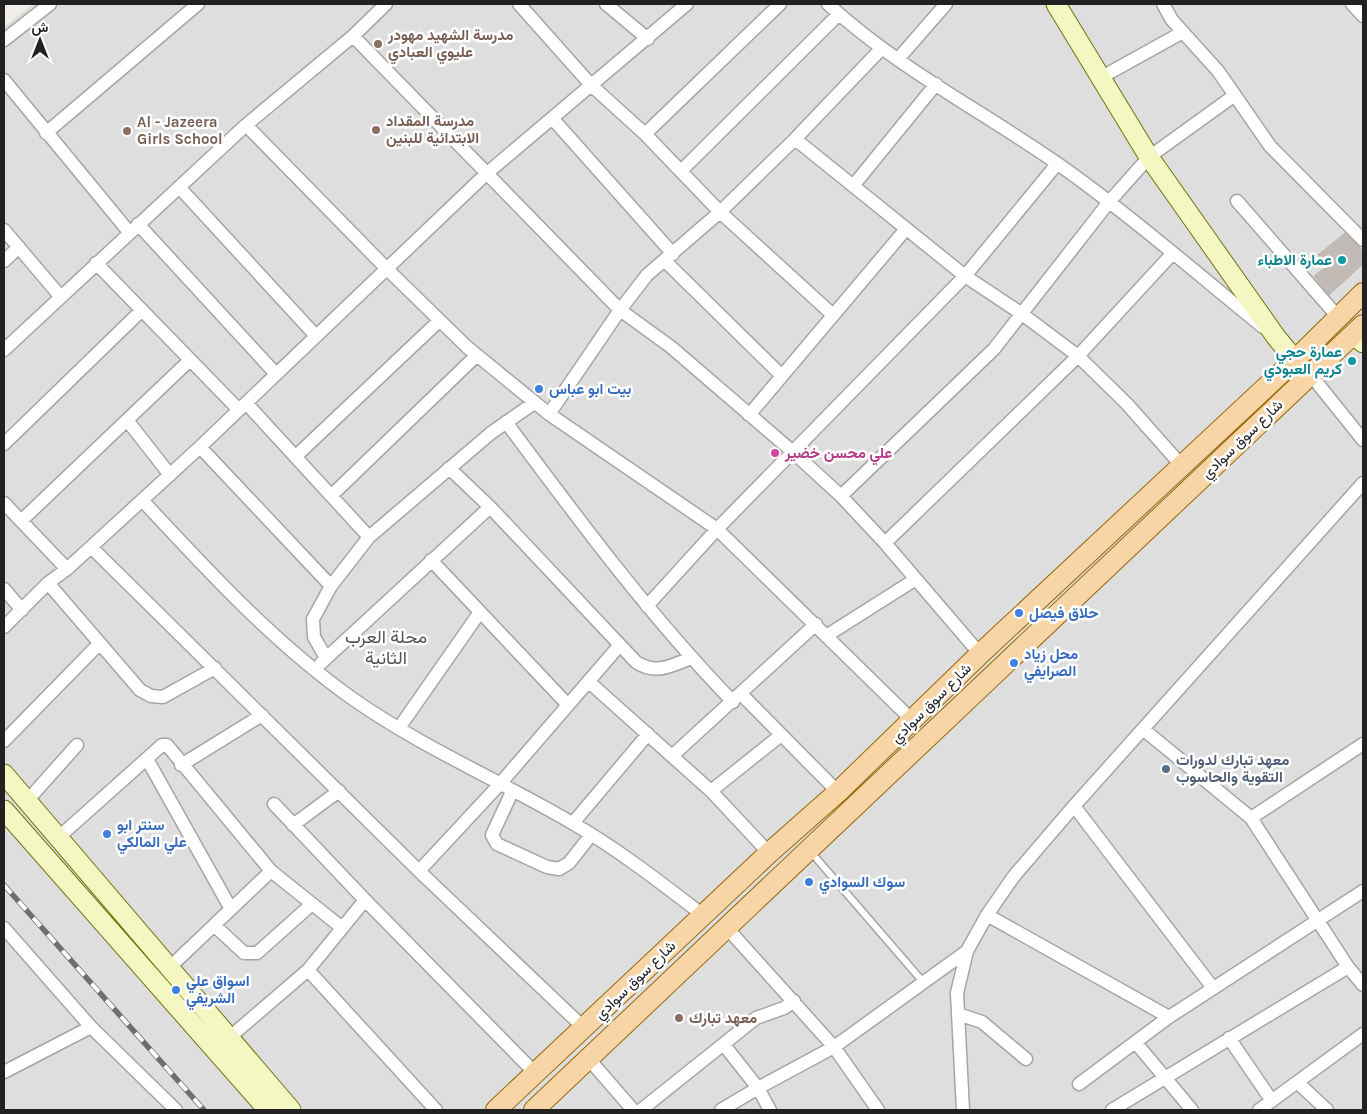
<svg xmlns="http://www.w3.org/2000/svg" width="1367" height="1114" font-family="Karla,Vazirmatn,sans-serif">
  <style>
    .residential { fill: #dfdede }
    .building { fill: #c2bab5; stroke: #c2b6ab }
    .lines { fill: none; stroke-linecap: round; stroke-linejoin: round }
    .lane-casing { stroke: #a5a5a5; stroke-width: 9 }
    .street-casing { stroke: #a5a5a5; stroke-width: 15 }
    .secondary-casing { stroke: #6a760b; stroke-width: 21 }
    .primary-casing { stroke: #976808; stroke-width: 22 }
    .lane { stroke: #fff; stroke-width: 6 }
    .street { stroke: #fff; stroke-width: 12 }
    .secondary { stroke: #f4f7c1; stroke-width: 19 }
    .primary { stroke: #f8d5a7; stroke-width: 20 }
    .rail-casing { stroke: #6f6f6f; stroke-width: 5.5 }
    .rail { stroke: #fff; stroke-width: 4; stroke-dasharray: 11; stroke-linecap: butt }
    .education-dot { fill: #8d6e63; stroke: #fff; stroke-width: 2 }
    .culture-dot { fill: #0f9aa8; stroke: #fff; stroke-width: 2 }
    .shop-dot { fill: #3f7fe0; stroke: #fff; stroke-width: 2 }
    .hotel-dot { fill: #d1479c; stroke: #fff; stroke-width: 2 }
    .service-dot { fill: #5c6f8a; stroke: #fff; stroke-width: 2 }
    .labels { text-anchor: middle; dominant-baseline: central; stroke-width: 5; stroke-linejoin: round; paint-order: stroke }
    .education-label { font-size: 15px; font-weight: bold; fill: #785e54; stroke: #fff; text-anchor: start }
    .culture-label { font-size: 15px; font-weight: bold; fill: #0d838f; stroke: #fff; text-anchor: end }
    .shop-label { font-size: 15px; font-weight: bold; fill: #366cbe; stroke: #fff; text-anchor: start }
    .street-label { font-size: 15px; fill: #212121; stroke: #fff }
    .hotel-label { font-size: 15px; font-weight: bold; fill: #b23c85; stroke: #fff; text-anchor: start }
    .service-label { font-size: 15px; font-weight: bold; fill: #4e5e75; stroke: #fff; text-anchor: start }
    .quarter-label { font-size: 18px; fill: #545454; stroke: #fff }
  </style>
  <rect width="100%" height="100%" fill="#f1eee9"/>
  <path class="residential" d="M33,4H1363V1110H4V27Z"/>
  <path class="building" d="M1345,233L1363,251V264L1329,295L1314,276L1327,266L1318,255Z"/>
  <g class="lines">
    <g class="lane-casing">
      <path id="lane" d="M810,851L924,983"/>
    </g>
    <g class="street-casing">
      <path id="street" d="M519,4L591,85L645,134L720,212L833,315
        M606,4L648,39
        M828,4C896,67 982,111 1058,164C1129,214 1195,272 1263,327
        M1163,4L1172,20L1218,71L1270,146L1363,240
        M1352,4L1363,16
        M353,36L620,310L671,347L793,452L841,496L885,543L980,654
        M4,40L50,4
        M898,59L946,4
        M1100,78L1183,32
        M4,80L129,232
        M552,118L673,254
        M246,125L386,268L467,347L549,414L717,529L913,721
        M46,133L198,4
        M645,134L780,4
        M795,139L965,276L1022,314L1078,356L1127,404L1182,466
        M681,171L839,14
        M853,186L936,84
        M179,187L316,336
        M1237,201L1338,317
        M138,224L276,374
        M4,230L60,296
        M4,261L19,247
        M665,261L782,376
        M96,263L239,410
        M4,350L246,125L353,36L386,4
        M1310,374L1363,440
        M246,403L369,537
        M549,414L620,310L647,275L720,212L795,139L882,48
        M749,415L906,229
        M127,420L170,475
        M506,422C578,519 649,615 733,702
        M4,444L142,310
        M200,447L331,586
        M296,456L439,321
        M449,468L490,507L636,662C655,675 671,666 691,658
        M332,495L477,355
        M841,496L994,349L1109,202L1149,157L1235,95
        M142,500C208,571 274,643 353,699C423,748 501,781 574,824C619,850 661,883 703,915
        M4,503L67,569
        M21,521L190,360
        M885,543L1078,356L1172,254
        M91,547L419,871L584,1028
        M431,560L568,705
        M48,583L140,690L151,696L163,697L215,668
        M4,589L22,610
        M647,606L717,529L965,276L1057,164
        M4,627L48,583L67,569L200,447L486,174L687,4
        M826,636L916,579
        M326,658L314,637L313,619L331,586L369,537L491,433L534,403
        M321,663L490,507
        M589,682L711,791L769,853
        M741,694L838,792
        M399,728L480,612
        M1143,729L1251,818L1348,967L1363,985
        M4,741L99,644
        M672,756L816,624
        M147,759L231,909
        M181,765L262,715
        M711,791L781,735
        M512,792L492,835L497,844L547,867L559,869L569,863L591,835
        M27,801L77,745
        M274,804L365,900L536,1074
        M1074,806L1213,988
        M1251,818L1363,744
        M573,823L648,734
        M293,825L339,791
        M59,837L162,745H167L271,871L341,927
        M419,871L499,785L619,646
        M987,915L1169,1017
        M215,926L244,953H257L312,904
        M4,928L91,1027L176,1110
        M727,928L834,1047L878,1110
        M169,968L271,871
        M308,970L436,1110
        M958,1014L982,1022L1026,1059
        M230,1037L308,970L365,900
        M1229,1038L1272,1101
        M1136,1043L1192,1110
        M724,1045L758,1088L770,1110
        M588,1058L633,1110
        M4,1072L91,1027
        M1297,1082L1327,1110
        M1079,1084L1169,1017L1363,891
        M641,1110L756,1018L784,1008L794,1001
        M721,1110L758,1088L834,1047L967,951
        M963,1110L957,993L967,951L987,915L1014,876L1074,806L1363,483
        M1112,1110L1348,967
        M1259,1110L1363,1034"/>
    </g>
    <g class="secondary-casing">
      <path id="secondary" d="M1056,4L1149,157L1276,337L1295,360
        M1354,335L1363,343
        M4,774L291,1110
        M4,810L268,1110"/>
    </g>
    <g class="primary-casing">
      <path id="primary" d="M496,1110L769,853L838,792L980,654L1295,360L1363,293
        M534,1110L1363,325"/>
    </g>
    <use href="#lane" class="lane"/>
    <use href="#street" class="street"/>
    <use href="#secondary" class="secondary"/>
    <use href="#primary" class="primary"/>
    <g class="rail-casing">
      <path id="rail" d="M4,885L204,1110"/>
    </g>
    <use href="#rail" class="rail"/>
  </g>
  <g class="education-dot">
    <circle cx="378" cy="44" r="5"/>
    <circle cx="376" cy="130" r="5"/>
    <circle cx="127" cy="131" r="5"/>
    <circle cx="679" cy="1018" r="5"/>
  </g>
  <g class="culture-dot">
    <circle cx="1342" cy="260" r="5"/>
    <circle cx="1352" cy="361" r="5"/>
  </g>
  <g class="shop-dot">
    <circle cx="539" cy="389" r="5"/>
    <circle cx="1019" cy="613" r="5"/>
    <circle cx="1014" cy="663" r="5"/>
    <circle cx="107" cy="834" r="5"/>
    <circle cx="809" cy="882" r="5"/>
    <circle cx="176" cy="990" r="5"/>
  </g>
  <circle class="hotel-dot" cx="775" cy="453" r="5"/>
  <circle class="service-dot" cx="1166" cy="769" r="5"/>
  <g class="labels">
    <g class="education-label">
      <text x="388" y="35">مدرسة الشهيد مهودر<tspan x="388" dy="17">عليوي العبادي</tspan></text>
      <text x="386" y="121">مدرسة المقداد<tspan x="386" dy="17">الابتدائية للبنين</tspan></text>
      <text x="137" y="122">Al - Jazeera<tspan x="137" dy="17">Girls School</tspan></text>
      <text x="689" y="1018">معهد تبارك</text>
    </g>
    <g class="culture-label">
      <text x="1332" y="260">عمارة الاطباء</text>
      <text x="1342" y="352">عمارة حجي<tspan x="1342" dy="17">كريم العبودي</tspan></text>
    </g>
    <g class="shop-label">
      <text x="549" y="389">بيت ابو عباس</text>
      <text x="1029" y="613">حلاق فيصل</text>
      <text x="1024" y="654">محل زياد<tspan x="1024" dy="17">الصرايفي</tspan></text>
      <text x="117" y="825">سنتر ابو<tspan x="117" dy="17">علي المالكي</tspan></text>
      <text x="819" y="882">سوك السوادي</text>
      <text x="186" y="981">اسواق علي<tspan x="186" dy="17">الشريفي</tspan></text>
    </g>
    <g class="street-label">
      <text transform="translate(1242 439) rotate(-44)">شارع سوق سوادي</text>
      <text transform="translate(931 703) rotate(-45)">شارع سوق سوادي</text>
      <text transform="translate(635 980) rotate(-44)">شارع سوق سوادي</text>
    </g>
    <g class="hotel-label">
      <text x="785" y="453">علي محسن خضير</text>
    </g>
    <g class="service-label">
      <text x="1176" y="760">معهد تبارك لدورات<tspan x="1176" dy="17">التقوية والحاسوب</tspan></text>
    </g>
    <g class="quarter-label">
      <text x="386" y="637">محلة العرب<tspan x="386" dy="21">الثانية</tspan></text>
    </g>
  </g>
  <rect width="1367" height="1114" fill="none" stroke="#212121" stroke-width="10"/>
  <g transform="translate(40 40)" stroke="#ffffff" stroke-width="4" paint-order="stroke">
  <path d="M0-4L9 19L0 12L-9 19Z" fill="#212121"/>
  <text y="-8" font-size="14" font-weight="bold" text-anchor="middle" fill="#212121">ش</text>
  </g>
</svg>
